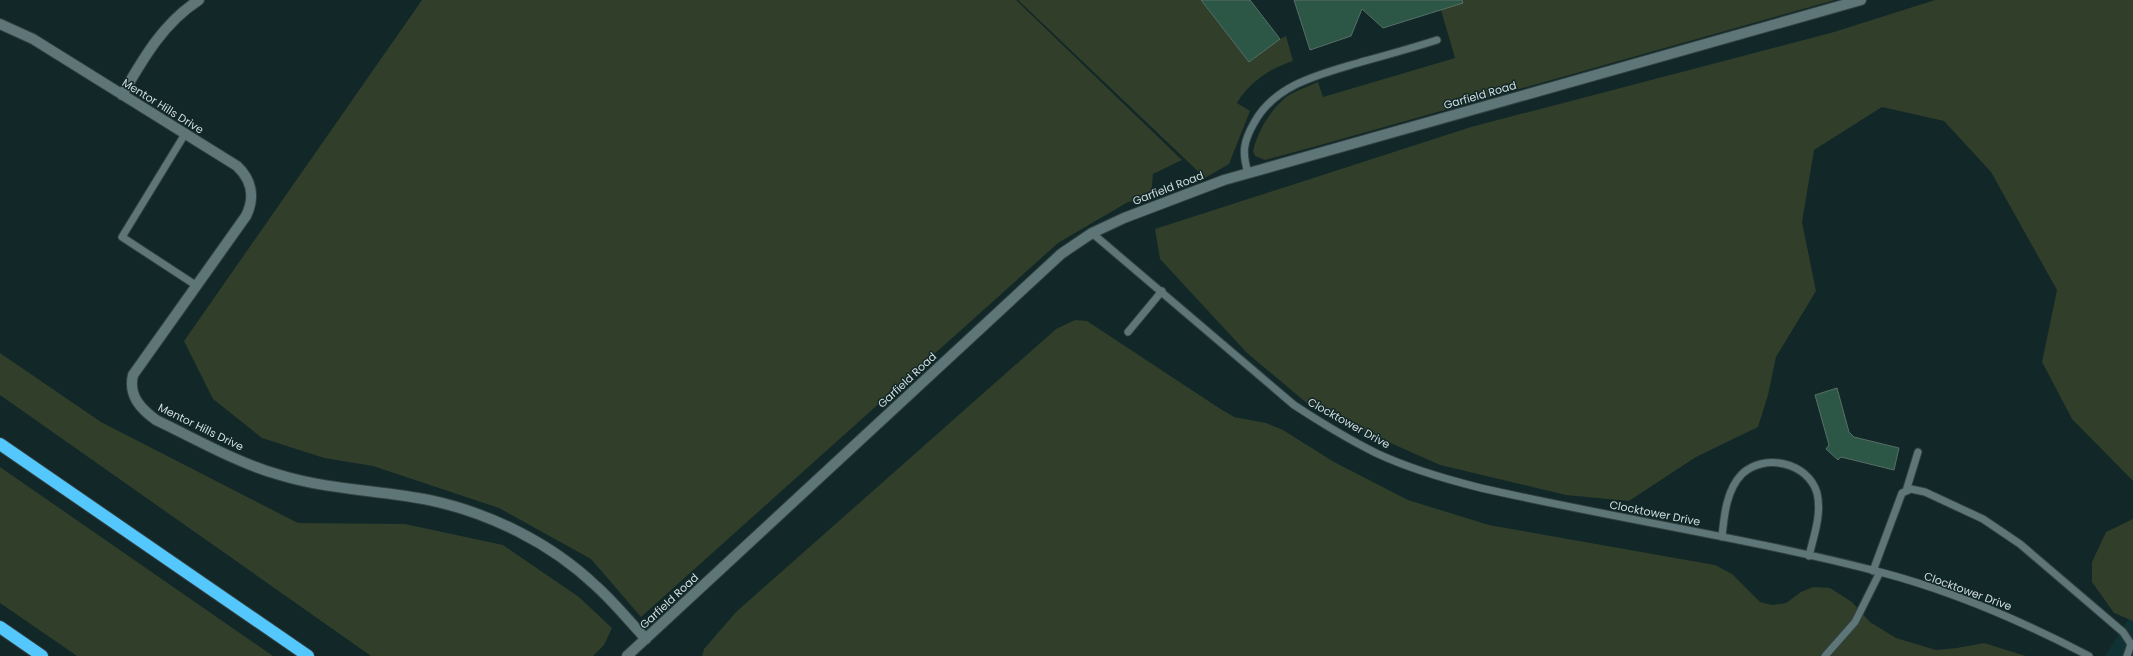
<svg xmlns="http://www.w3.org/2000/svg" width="2133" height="656" font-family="Poppins,sans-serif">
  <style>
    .built { fill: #113234 }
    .green { fill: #303e2a }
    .building { fill: #2c5747; stroke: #596e65 }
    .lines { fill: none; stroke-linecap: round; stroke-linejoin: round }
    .lane-casing { stroke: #324142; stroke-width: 9 }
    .street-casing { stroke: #324142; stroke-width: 12 }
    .highway-casing { stroke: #324142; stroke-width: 14 }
    .lane { stroke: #5e7677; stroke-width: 7 }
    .street { stroke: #5e7677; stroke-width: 10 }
    .highway { stroke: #54c8fc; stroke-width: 12 }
    .labels { text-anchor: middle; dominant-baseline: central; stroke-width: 3; stroke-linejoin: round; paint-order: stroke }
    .street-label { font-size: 11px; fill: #d0dddd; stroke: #112728 }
  </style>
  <rect width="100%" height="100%" fill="#112728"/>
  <path class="built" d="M2133,612V656H2105Z"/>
  <path class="green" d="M422,0H1016L1182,160L1153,174L1151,197L1128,202L1058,243L641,617L591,559L499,508L373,466L324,458L262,438L213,399L184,341Z
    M1018,0H1201L1249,62L1280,39L1286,36L1293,61C1271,68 1249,82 1237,103L1250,111L1229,164L1205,178Z
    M1438,0H1835L1317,146L1265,160L1255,156L1253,151C1258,131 1269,112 1285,98C1294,91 1307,87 1318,82L1323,97L1455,58Z
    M1935,0H2133V481L2072,419L2042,362L2057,290L1991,172L1944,121L1882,107L1814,150L1802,222L1816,291L1776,357L1768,395L1758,427L1696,457L1629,501L1566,495L1440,465L1314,409L1247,353L1160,259L1155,229L1471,127L1834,32Z
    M1075,320L1087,321L1219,408L1234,417L1266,423L1283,430L1334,462L1408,500L1489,525L1715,565L1732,574L1760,602L1772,605L1786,603L1801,592L1813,587L1830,588L1852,602L1870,622L1896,638L1936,650L1957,648L1984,643L2026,656H702L704,649L736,612L1056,329Z
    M0,353L101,422L298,523L405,524L503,545L579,597L612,628L604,645L593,656H371L0,395Z
    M0,467L273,656H77L0,603Z
    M2133,519V621L2114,613L2092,582V562L2106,532Z"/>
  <path class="building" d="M1201,0H1250L1280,39L1249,62Z
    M1294,0H1462L1463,3L1383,28L1362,9L1351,36L1310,50Z
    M1837,388L1849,432L1854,437L1899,448L1894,470L1841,457L1838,460L1826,449L1829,445L1815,395Z"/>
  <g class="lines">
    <g class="lane-casing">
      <path id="lane" d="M185,134L122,237L197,286
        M1248,173C1242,153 1243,142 1254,123C1275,84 1321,74 1361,62C1387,55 1412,48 1437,40
        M1092,233L1294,405C1320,422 1348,439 1376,453C1410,469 1445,479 1481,488C1613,518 1748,538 1880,572C1953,591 2022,621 2089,656
        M1128,332L1162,291
        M1906,491L1918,452
        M1722,537C1724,517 1726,490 1742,474C1764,453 1808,462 1817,493C1822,514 1814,535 1809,556
        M1873,571L1902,493L1911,489L1925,492L1983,519L2020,544L2123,632L2131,644L2127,656
        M1825,656L1855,622L1880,572"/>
    </g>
    <g class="street-casing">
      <path id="street" d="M0,24L33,39L237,166C252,180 255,198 246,216L133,375C128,396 141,409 156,420C196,439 237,463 280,475C329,490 379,490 429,500C490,513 551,543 596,586C614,602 629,621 646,639
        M122,95C143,59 163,23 199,0
        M627,656L1061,254L1092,233L1124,218L1224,180L1861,0"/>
    </g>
    <g class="highway-casing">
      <path id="highway" d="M0,444L308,656
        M0,627L42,656"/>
    </g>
    <use href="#lane" class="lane"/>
    <use href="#street" class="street"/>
    <use href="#highway" class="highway"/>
  </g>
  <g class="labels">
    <g class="street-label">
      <text transform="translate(1480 95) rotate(-16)">Garfield Road</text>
      <text transform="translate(163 106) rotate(32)">Mentor Hills Drive</text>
      <text transform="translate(1168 188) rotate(-21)">Garfield Road</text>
      <text transform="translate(907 380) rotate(-43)">Garfield Road</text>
      <text transform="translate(1349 423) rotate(29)">Clocktower Drive</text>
      <text transform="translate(201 427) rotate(26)">Mentor Hills Drive</text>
      <text transform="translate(1655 513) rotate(11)">Clocktower Drive</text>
      <text transform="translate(1968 591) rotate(20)">Clocktower Drive</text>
      <text transform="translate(669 601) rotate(-43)">Garfield Road</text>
    </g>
  </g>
</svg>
